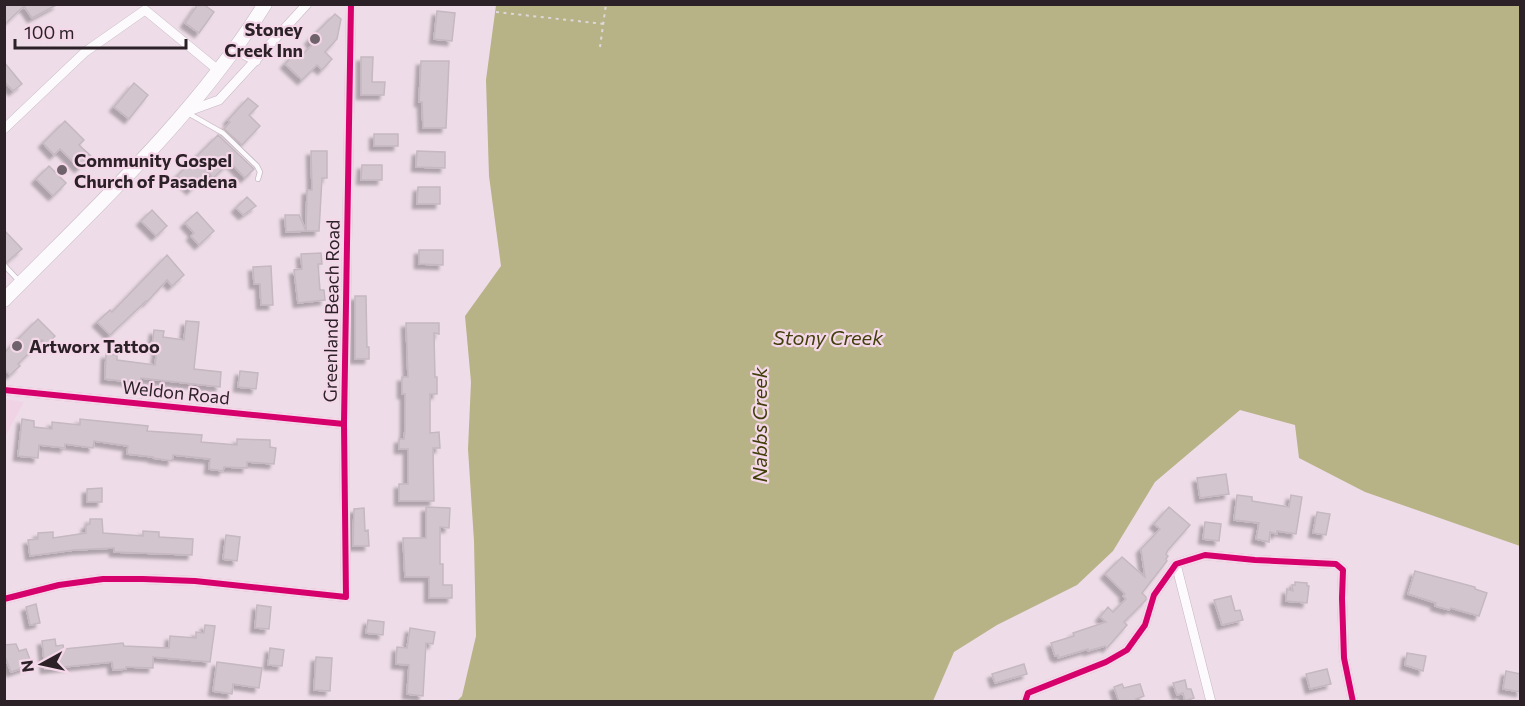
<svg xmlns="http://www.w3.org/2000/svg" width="1525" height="706" font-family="Commissioner,sans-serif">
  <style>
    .built { fill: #f0d4e6 }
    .water { fill: #b8b287 }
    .building { fill: #d2c5cd; stroke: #c5b8c0; stroke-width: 1.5; filter: url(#shadow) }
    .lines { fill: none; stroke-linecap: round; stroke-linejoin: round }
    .service-casing { stroke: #c6b9c2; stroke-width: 6 }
    .minor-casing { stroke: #c6b9c2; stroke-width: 10 }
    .primary-casing { stroke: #c6b9c2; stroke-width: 15 }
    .path { stroke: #ddd9db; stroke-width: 2; stroke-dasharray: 3 4.5; stroke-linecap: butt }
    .service { stroke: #fcfafc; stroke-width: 4.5 }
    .minor { stroke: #fcfafc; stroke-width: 9 }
    .primary { stroke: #fcfafc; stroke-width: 14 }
    .cycleway-casing { stroke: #f4d7e9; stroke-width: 10 }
    .cycleway { stroke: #d6006c; stroke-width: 6 }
    .poi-dot { fill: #6f636b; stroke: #f4d7e9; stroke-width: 2 }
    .labels { text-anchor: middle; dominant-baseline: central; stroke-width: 4.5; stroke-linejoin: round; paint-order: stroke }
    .poi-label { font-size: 18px; font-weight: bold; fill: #2b2127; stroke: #f4d7e9; text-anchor: start }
    .street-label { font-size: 18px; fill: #2b2127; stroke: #f4d7e9 }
    .water-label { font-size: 20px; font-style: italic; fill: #413f0a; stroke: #f4d7e9 }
  </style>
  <defs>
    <filter id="shadow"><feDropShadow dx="-4.5" dy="4.5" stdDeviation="1.5" flood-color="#0004"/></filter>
  </defs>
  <rect width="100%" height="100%" fill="#eedde8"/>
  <path class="built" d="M5,399L24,402L5,437L4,399Z"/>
  <path class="water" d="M496,5H1520V546L1365,492L1299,458L1295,425L1240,410L1155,482L1113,551L1077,585L997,625L954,652L933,701H457L462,696L476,636L474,541L468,449L471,382L465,316L501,266L489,176L486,80Z"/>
  <path class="building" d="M4,4H58L32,18L24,6L4,25Z
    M198,4H203L214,12L199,33L185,23Z
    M437,11L455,13L452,41L434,39Z
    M335,14L341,19L337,39L325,52L332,59L322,70L317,65L302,80L285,64L295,53L299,58L313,44L309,40Z
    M361,57H373L372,82H385L384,95H361Z
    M421,61H449L446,128H423L422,102H419Z
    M4,62L22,84L13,91L4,81Z
    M134,83L148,95L129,119L114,107Z
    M248,98L258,106L249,115L260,126L242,145L224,129L230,122L228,120Z
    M65,121L84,140L79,145L91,156L79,168L60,149L54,155L43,143Z
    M374,134H398V146H374Z
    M218,135L254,169L245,178L230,162L213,178L208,172L191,190L177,176Z
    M311,151H327V178H322L319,231H306L307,190H312Z
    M417,151L445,152V168L416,167Z
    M362,165H382V180H361Z
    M49,166L66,183L53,196L36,179Z
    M418,187H440V204H417Z
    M247,197L256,206L243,215L236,208Z
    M152,210L167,226L156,236L141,221Z
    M197,212L214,231L199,245L191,236L194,233L185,223Z
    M285,215H299L306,231L286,232Z
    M4,230L22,249L7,262L4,261Z
    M419,250H443V265L419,264Z
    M321,253L322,264H318L320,290H324L325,300L298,303L294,270L302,269L301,254Z
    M167,255L184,275L172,286L167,280L147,302L146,301L110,335L97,322L110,310L112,312Z
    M271,266L273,305H261L260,284H254L253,267Z
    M355,296H366L367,347H369V359H355Z
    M38,319L55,336L47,345L42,340L18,364L20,366L10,375L4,369V353Z
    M186,321L199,322L194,369L221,372L220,387L141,378V383L105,379L106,354L117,355V360L155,365L157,348L152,347L154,330L164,331L163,337L184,340Z
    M406,323H439V334L434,333L435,377H437V394H430V433L439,432L440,448H433L434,501H399V484H408V449H399V439H404L405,429V394H402V377H408Z
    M240,371L258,373L256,389L238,387Z
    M22,419L34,421V427L52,429V422L80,425V419L148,426L147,431L202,435L201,442L237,445V439L270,440V447L276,448L274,464L247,462V468L224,467L223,471L209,469L210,459L173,455L172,461L153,458V457L127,454L128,446L94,441L93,448L65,444V448L39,445L38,458L18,456Z
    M1226,474L1229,494L1200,498L1197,478Z
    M102,488V502H87V489Z
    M1237,495L1252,497V501L1289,507L1291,495L1302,497L1296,534L1277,531V534L1270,532L1269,542L1256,539L1259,523L1234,520Z
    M426,507L450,508L449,528L440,527V564H443V585H452V598H429V577H405L403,538H426Z
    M1169,507L1190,525L1168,550L1166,554L1168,556L1166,559L1167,561L1142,593L1146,597V600L1124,622L1127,625L1107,648L1105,646L1088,651V649L1058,658V655L1055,656L1051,643L1074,636L1073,633L1106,622L1100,617L1108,607L1113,612L1126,599L1123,596L1125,594L1105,574L1122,557L1145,577L1141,549L1160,529L1154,524Z
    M364,508L365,531L368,530L369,546H353L354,509Z
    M1317,512L1330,514L1326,535L1313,533Z
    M90,519H102L103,533L143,536V531L159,532V537L193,539L192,555L114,552V548L74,550L30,556L28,540L38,539V533L53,532V538L86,533V525L90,524Z
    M1205,522L1221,524L1219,541L1203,539Z
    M226,535L240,537L237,561L223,559Z
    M1415,571L1475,587V589L1487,593L1479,616L1451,608L1449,610L1435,606L1436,603L1408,594Z
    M1295,582L1307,583V586H1309L1307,603L1286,601L1287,589L1293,591L1292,585H1295Z
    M1231,596L1235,611L1240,610L1243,620L1222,625L1214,600Z
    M36,604L40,623L30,625L26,607Z
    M257,605L271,607L269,629L255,628Z
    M368,620L384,622L383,635L366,633Z
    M205,625L215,626L210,662L153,657V668L126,667V669L113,670L112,662L45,669L42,641L55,639L56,646L63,645L64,649L123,643L124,646L169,648L170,636L196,638V632L204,633Z
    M410,628L435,632L433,644L426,643L423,696L407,694L409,665L396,664L397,647L407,648Z
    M16,644L19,651L26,649L32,665L11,672L4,654V645Z
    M270,648L284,650L282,666L268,665Z
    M1407,653L1426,656L1423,671L1405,665Z
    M316,657L332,658L330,691L314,690Z
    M217,662L262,668L259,688L233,684L232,694L213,691Z
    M1024,664L1027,674L995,683L992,674Z
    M1327,669L1331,684L1310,689L1306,674Z
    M1506,671L1521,674V692L1503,689Z
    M1185,680L1187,689H1191L1194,698L1185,701L1183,693L1177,695L1173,683Z
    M1122,684L1124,688L1140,684L1144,696L1136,699L1137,702H1119L1114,687Z"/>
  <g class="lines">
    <g class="service-casing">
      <path id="service" d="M186,112L223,133L257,166L260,172L258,179
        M4,265L19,281"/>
    </g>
    <g class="minor-casing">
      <path id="minor" d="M234,49L256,61
        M186,112L219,100L307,4
        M4,129L85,52L145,10L218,70
        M4,390L344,424
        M1176,564L1211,702
        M4,599L59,585L103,579H143L195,581L346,597L344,424L351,4
        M1025,702L1028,693L1106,662L1127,650L1145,625L1154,595L1176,564L1205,555L1255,560L1336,564L1343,570L1342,598L1344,658L1353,702"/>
    </g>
    <g class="primary-casing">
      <path id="primary" d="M4,300C96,207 195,116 265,4"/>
    </g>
    <path class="path" d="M496,12L604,24
      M600,47L606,4"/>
    <use href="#service" class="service"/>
    <use href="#minor" class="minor"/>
    <use href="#primary" class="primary"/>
    <g class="cycleway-casing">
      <path id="cycleway" d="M4,390L344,424
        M4,599L59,585L103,579H143L195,581L346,597L344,424L351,4
        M1025,702L1028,693L1106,662L1127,650L1145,625L1154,595L1176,564L1205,555L1255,560L1336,564L1343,570L1342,598L1344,658L1353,702"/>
    </g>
    <use href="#cycleway" class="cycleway"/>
  </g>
  <g class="poi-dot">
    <circle cx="315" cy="39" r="6"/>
    <circle cx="62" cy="170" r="6"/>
    <circle cx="17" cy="346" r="6"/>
  </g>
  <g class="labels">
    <g class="poi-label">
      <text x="303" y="29" text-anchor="end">Stoney<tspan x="303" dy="21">Creek Inn</tspan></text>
      <text x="74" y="160">Community Gospel<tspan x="74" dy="21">Church of Pasadena</tspan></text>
      <text x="29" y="346">Artworx Tattoo</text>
    </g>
    <g class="street-label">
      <text transform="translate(331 311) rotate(-89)">Greenland Beach Road</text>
      <text transform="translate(176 392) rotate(6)">Weldon Road</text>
    </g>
    <g class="water-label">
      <text x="828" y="337">Stony Creek</text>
      <text transform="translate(759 425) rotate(-90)">Nabbs Creek</text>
    </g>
  </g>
  <rect width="1525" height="706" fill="none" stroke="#2b2127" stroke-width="12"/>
  <g transform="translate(42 664) rotate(262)" stroke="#f4d7e9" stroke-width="4.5" paint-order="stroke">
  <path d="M0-4.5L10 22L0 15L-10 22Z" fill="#2b2127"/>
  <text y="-9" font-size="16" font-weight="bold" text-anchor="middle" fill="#2b2127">N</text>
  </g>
  <path d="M15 39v9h171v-9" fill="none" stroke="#2b2127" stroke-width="3"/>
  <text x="24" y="39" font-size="18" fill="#2b2127" stroke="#f4d7e9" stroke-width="4.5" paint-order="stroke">100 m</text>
</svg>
